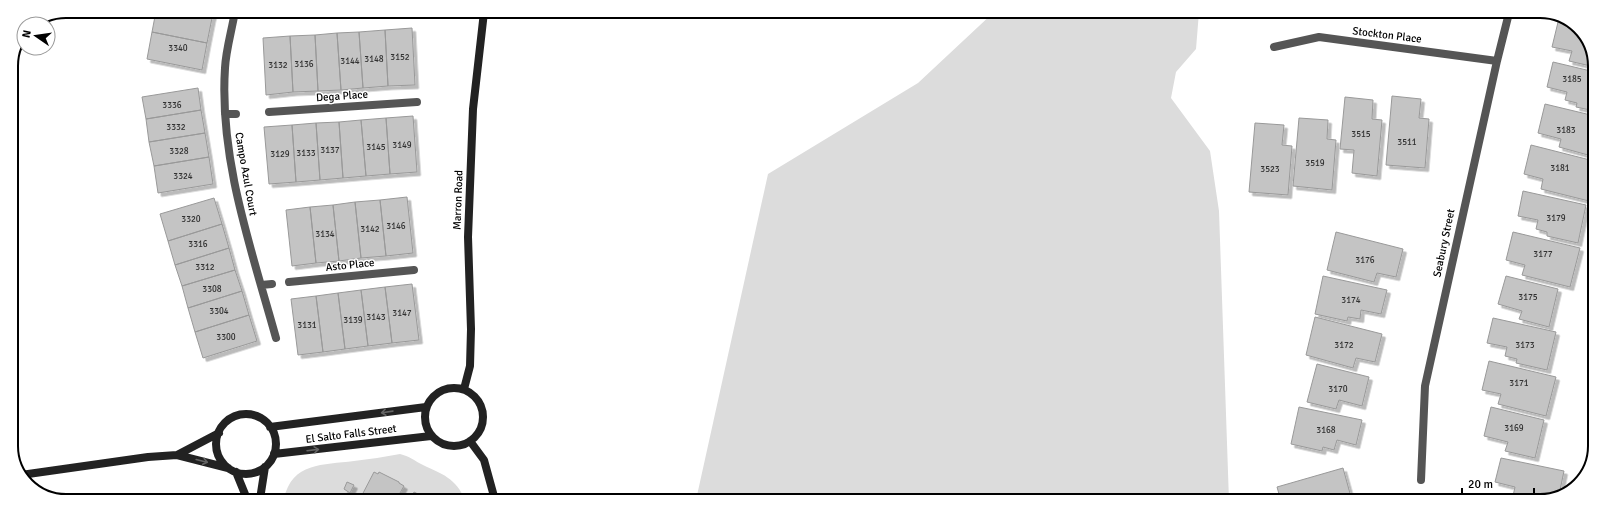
<svg xmlns="http://www.w3.org/2000/svg" width="1606" height="512" font-family="Signika,sans-serif">
  <style>
    .green { fill: #dcdcdc }
    .building { fill: #c4c4c4; stroke: #999; filter: url(#shadow) }
    .lines { fill: none; stroke-linecap: round; stroke-linejoin: round }
    .lane { stroke: #555; stroke-width: 8 }
    .street { stroke: #555; stroke-width: 8 }
    .secondary { stroke: #222; stroke-width: 8 }
    .oneway { stroke: #646464 }
    .labels { text-anchor: middle; dominant-baseline: central; stroke-width: 3; stroke-linejoin: round; paint-order: stroke }
    .number-label { font-size: 9px; fill: #313131 }
    .street-label { font-size: 11px; fill: #000; stroke: #fff }
    .rim { fill: none; stroke: #000; stroke-width: 2 }
  </style>
  <defs>
    <filter id="shadow"><feDropShadow dx="3.5" dy="3.5" stdDeviation="0" flood-color="#0004"/></filter>
  </defs>
  <rect width="100%" height="100%" fill="#fff"/>
  <path class="green" d="M994,12H1199L1196,49L1176,72L1171,98L1210,151L1219,211L1229,501L696,500L768,174L918,83Z
    M400,454C409,456 415,461 423,465C442,474 456,478 465,500L284,499C292,462 323,465 354,461C369,459 385,457 400,454Z"/>
  <path class="building" d="M156,11H174L212,18L207,43L152,32Z
    M174,11H214L212,18Z
    M1559,18L1564,19L1584,32L1595,62V67L1569,61L1572,51L1552,47Z
    M412,28L415,85L388,86L385,30Z
    M385,30L388,86L363,88L359,32Z
    M152,32L207,43L202,70L147,59Z
    M359,32L363,88L341,90L337,33Z
    M337,33L341,90L318,91L315,35Z
    M315,35L318,91L293,92L290,36Z
    M290,36L293,92L266,95L263,38Z
    M1553,62L1595,72V111L1576,107L1577,103L1565,100L1567,92L1547,87Z
    M198,88L201,110L146,119L142,97Z
    M1392,96L1421,99L1419,118L1429,119L1425,168L1386,165Z
    M1345,97L1373,100L1372,119L1382,120L1377,176L1352,173L1354,150L1340,149Z
    M1545,104L1595,116V128L1588,155L1559,147L1561,139L1538,133Z
    M201,110L205,133L149,142L146,119Z
    M413,116L417,172L390,174L386,118Z
    M386,118L390,174L366,176L361,120Z
    M1299,118L1328,120L1327,139L1336,140L1332,190L1293,186Z
    M361,120L366,176L343,178L339,122Z
    M339,122L343,178L320,180L316,123Z
    M316,123L320,180L296,182L292,125Z
    M1255,123L1284,125L1282,145L1292,146L1288,195L1249,192Z
    M292,125L296,182L269,184L264,127Z
    M205,133L209,157L154,166L149,142Z
    M1531,145L1594,161V178L1589,201L1541,189L1543,179L1524,174Z
    M209,157L213,184L158,193L154,166Z
    M1523,191L1586,205L1578,243L1547,236V232L1536,229L1538,220L1518,216Z
    M407,197L413,253L386,256L380,200Z
    M214,198L222,224L168,241L160,214Z
    M380,200L386,256L361,258L355,202Z
    M355,202L361,258L339,261L333,205Z
    M333,205L339,261L316,263L310,207Z
    M310,207L316,263L292,266L286,210Z
    M222,224L229,248L175,265L168,241Z
    M1336,232L1403,249L1396,277L1377,273L1374,282L1327,270Z
    M1513,232L1580,248L1570,287L1522,275L1525,265L1506,260Z
    M229,248L235,270L182,286L175,265Z
    M235,270L242,291L188,308L182,286Z
    M1323,276L1387,290L1381,314L1361,310L1360,319L1348,317L1347,321L1315,314Z
    M1506,276L1558,289L1549,327L1519,319L1522,311L1498,304Z
    M412,284L419,340L392,343L385,287Z
    M385,287L392,343L368,346L361,290Z
    M361,290L368,346L345,349L338,293Z
    M242,291L249,315L195,332L188,308Z
    M338,293L345,349L323,352L316,296Z
    M316,296L323,352L298,355L291,299Z
    M249,315L257,341L203,358L195,332Z
    M1315,317L1382,334L1375,362L1356,358L1353,368L1306,355Z
    M1493,318L1556,332L1547,370L1516,363L1517,359L1505,356L1507,347L1487,343Z
    M1489,361L1556,377L1546,416L1498,404L1501,394L1482,390Z
    M1317,364L1369,377L1362,406L1339,400L1336,409L1307,402Z
    M1299,407L1362,420L1356,445L1337,440L1334,450L1323,447L1322,451L1291,444Z
    M1491,407L1544,420L1535,458L1505,451L1508,442L1484,436Z
    M1501,458L1564,471L1559,495L1541,501H1524L1525,498L1513,496L1515,487L1495,482Z
    M1343,468L1351,497L1336,501H1281L1277,487Z
    M374,472L378,474L379,472L399,482V483L404,486L400,493L406,496L411,498L414,492L430,500L360,499Z
    M347,482L354,485L350,493L344,489Z"/>
  <g class="lines">
    <path class="lane" d="M269,112L417,102
      M289,282L414,270"/>
    <path class="street" d="M235,11C232,30 226,49 225,68C219,160 252,251 276,338
      M1274,47L1319,37L1497,61
      M225,114H236
      M261,285L272,284
      M1421,480L1425,386L1497,61L1509,13"/>
    <path class="secondary" d="M425 417a29 29 0 1 1 58 0a29 29 0 1 1-58 0Z
      M464,389L470,366L471,329L468,237L473,109L484,12
      M216 444a30 30 0 1 1 60 0a30 30 0 1 1-60 0Z
      M270,427L426,407
      M470,441L484,460L495,500
      M274,454L431,436
      M177,455L219,433
      M236,472L247,499
      M21,475L148,457L177,455L228,468
      M260,499L265,467"/>
  </g>
  <defs><path id="oneway-shaft" d="M-6 0H5M1.5-3L5.5 0L1.5 3" fill="none" stroke-width="1.6" stroke-linecap="round" stroke-linejoin="round"/></defs>
  <g class="oneway">
    <use href="#oneway-shaft" transform="translate(387 412) rotate(172)"/>
    <use href="#oneway-shaft" transform="translate(313 450) rotate(-7)"/>
    <use href="#oneway-shaft" transform="translate(202 461) rotate(14)"/>
  </g>
  <g class="labels">
    <g class="number-label">
      <text x="178" y="48">3340</text>
      <text x="400" y="57">3152</text>
      <text x="374" y="59">3148</text>
      <text x="350" y="61">3144</text>
      <text x="304" y="64">3136</text>
      <text x="278" y="65">3132</text>
      <text x="1572" y="79">3185</text>
      <text x="172" y="105">3336</text>
      <text x="176" y="127">3332</text>
      <text x="1566" y="130">3183</text>
      <text x="1361" y="134">3515</text>
      <text x="1407" y="142">3511</text>
      <text x="402" y="145">3149</text>
      <text x="376" y="147">3145</text>
      <text x="330" y="150">3137</text>
      <text x="179" y="151">3328</text>
      <text x="306" y="153">3133</text>
      <text x="280" y="154">3129</text>
      <text x="1315" y="163">3519</text>
      <text x="1560" y="168">3181</text>
      <text x="1270" y="169">3523</text>
      <text x="183" y="176">3324</text>
      <text x="1556" y="218">3179</text>
      <text x="191" y="219">3320</text>
      <text x="396" y="226">3146</text>
      <text x="370" y="229">3142</text>
      <text x="325" y="234">3134</text>
      <text x="198" y="244">3316</text>
      <text x="1543" y="254">3177</text>
      <text x="1365" y="260">3176</text>
      <text x="205" y="267">3312</text>
      <text x="212" y="289">3308</text>
      <text x="1528" y="297">3175</text>
      <text x="1351" y="300">3174</text>
      <text x="219" y="311">3304</text>
      <text x="402" y="313">3147</text>
      <text x="376" y="317">3143</text>
      <text x="353" y="320">3139</text>
      <text x="307" y="325">3131</text>
      <text x="226" y="337">3300</text>
      <text x="1344" y="345">3172</text>
      <text x="1525" y="345">3173</text>
      <text x="1519" y="383">3171</text>
      <text x="1338" y="389">3170</text>
      <text x="1514" y="428">3169</text>
      <text x="1326" y="430">3168</text>
    </g>
    <g class="street-label">
      <text transform="translate(1387 35) rotate(7)">Stockton Place</text>
      <text transform="translate(342 96) rotate(-4)">Dega Place</text>
      <text transform="translate(246 174) rotate(80)">Campo Azul Court</text>
      <text transform="translate(458 200) rotate(-88)">Marron Road</text>
      <text transform="translate(1444 243) rotate(-78)">Seabury Street</text>
      <text transform="translate(350 265) rotate(-6)">Asto Place</text>
      <text transform="translate(351 434) rotate(-7)">El Salto Falls Street</text>
    </g>
  </g>
  <path d="M0 0H1606V512H0ZM66 18H1540A48 48 0 0 1 1588 66V446A48 48 0 0 1 1540 494H66A48 48 0 0 1 18 446V66A48 48 0 0 1 66 18Z" fill="#fff" fill-rule="evenodd"/>
  <path class="rim" d="M66 18H1540A48 48 0 0 1 1588 66V446A48 48 0 0 1 1540 494H66A48 48 0 0 1 18 446V66A48 48 0 0 1 66 18Z"/>
  <g transform="translate(36 36) rotate(283)"><circle r="19" fill="#ffffff" stroke="#999999"/>
  <path d="M0-3L7 15L0 10L-7 15Z" fill="#000000"/>
  <text y="-6" font-size="11" font-weight="bold" text-anchor="middle" fill="#000000">N</text>
  </g>
  <path d="M1462 488v6h72v-6" fill="none" stroke="#000000" stroke-width="2"/>
  <text x="1468" y="488" font-size="12" fill="#000000" stroke="#ffffff" stroke-width="3" paint-order="stroke">20 m</text>
</svg>
